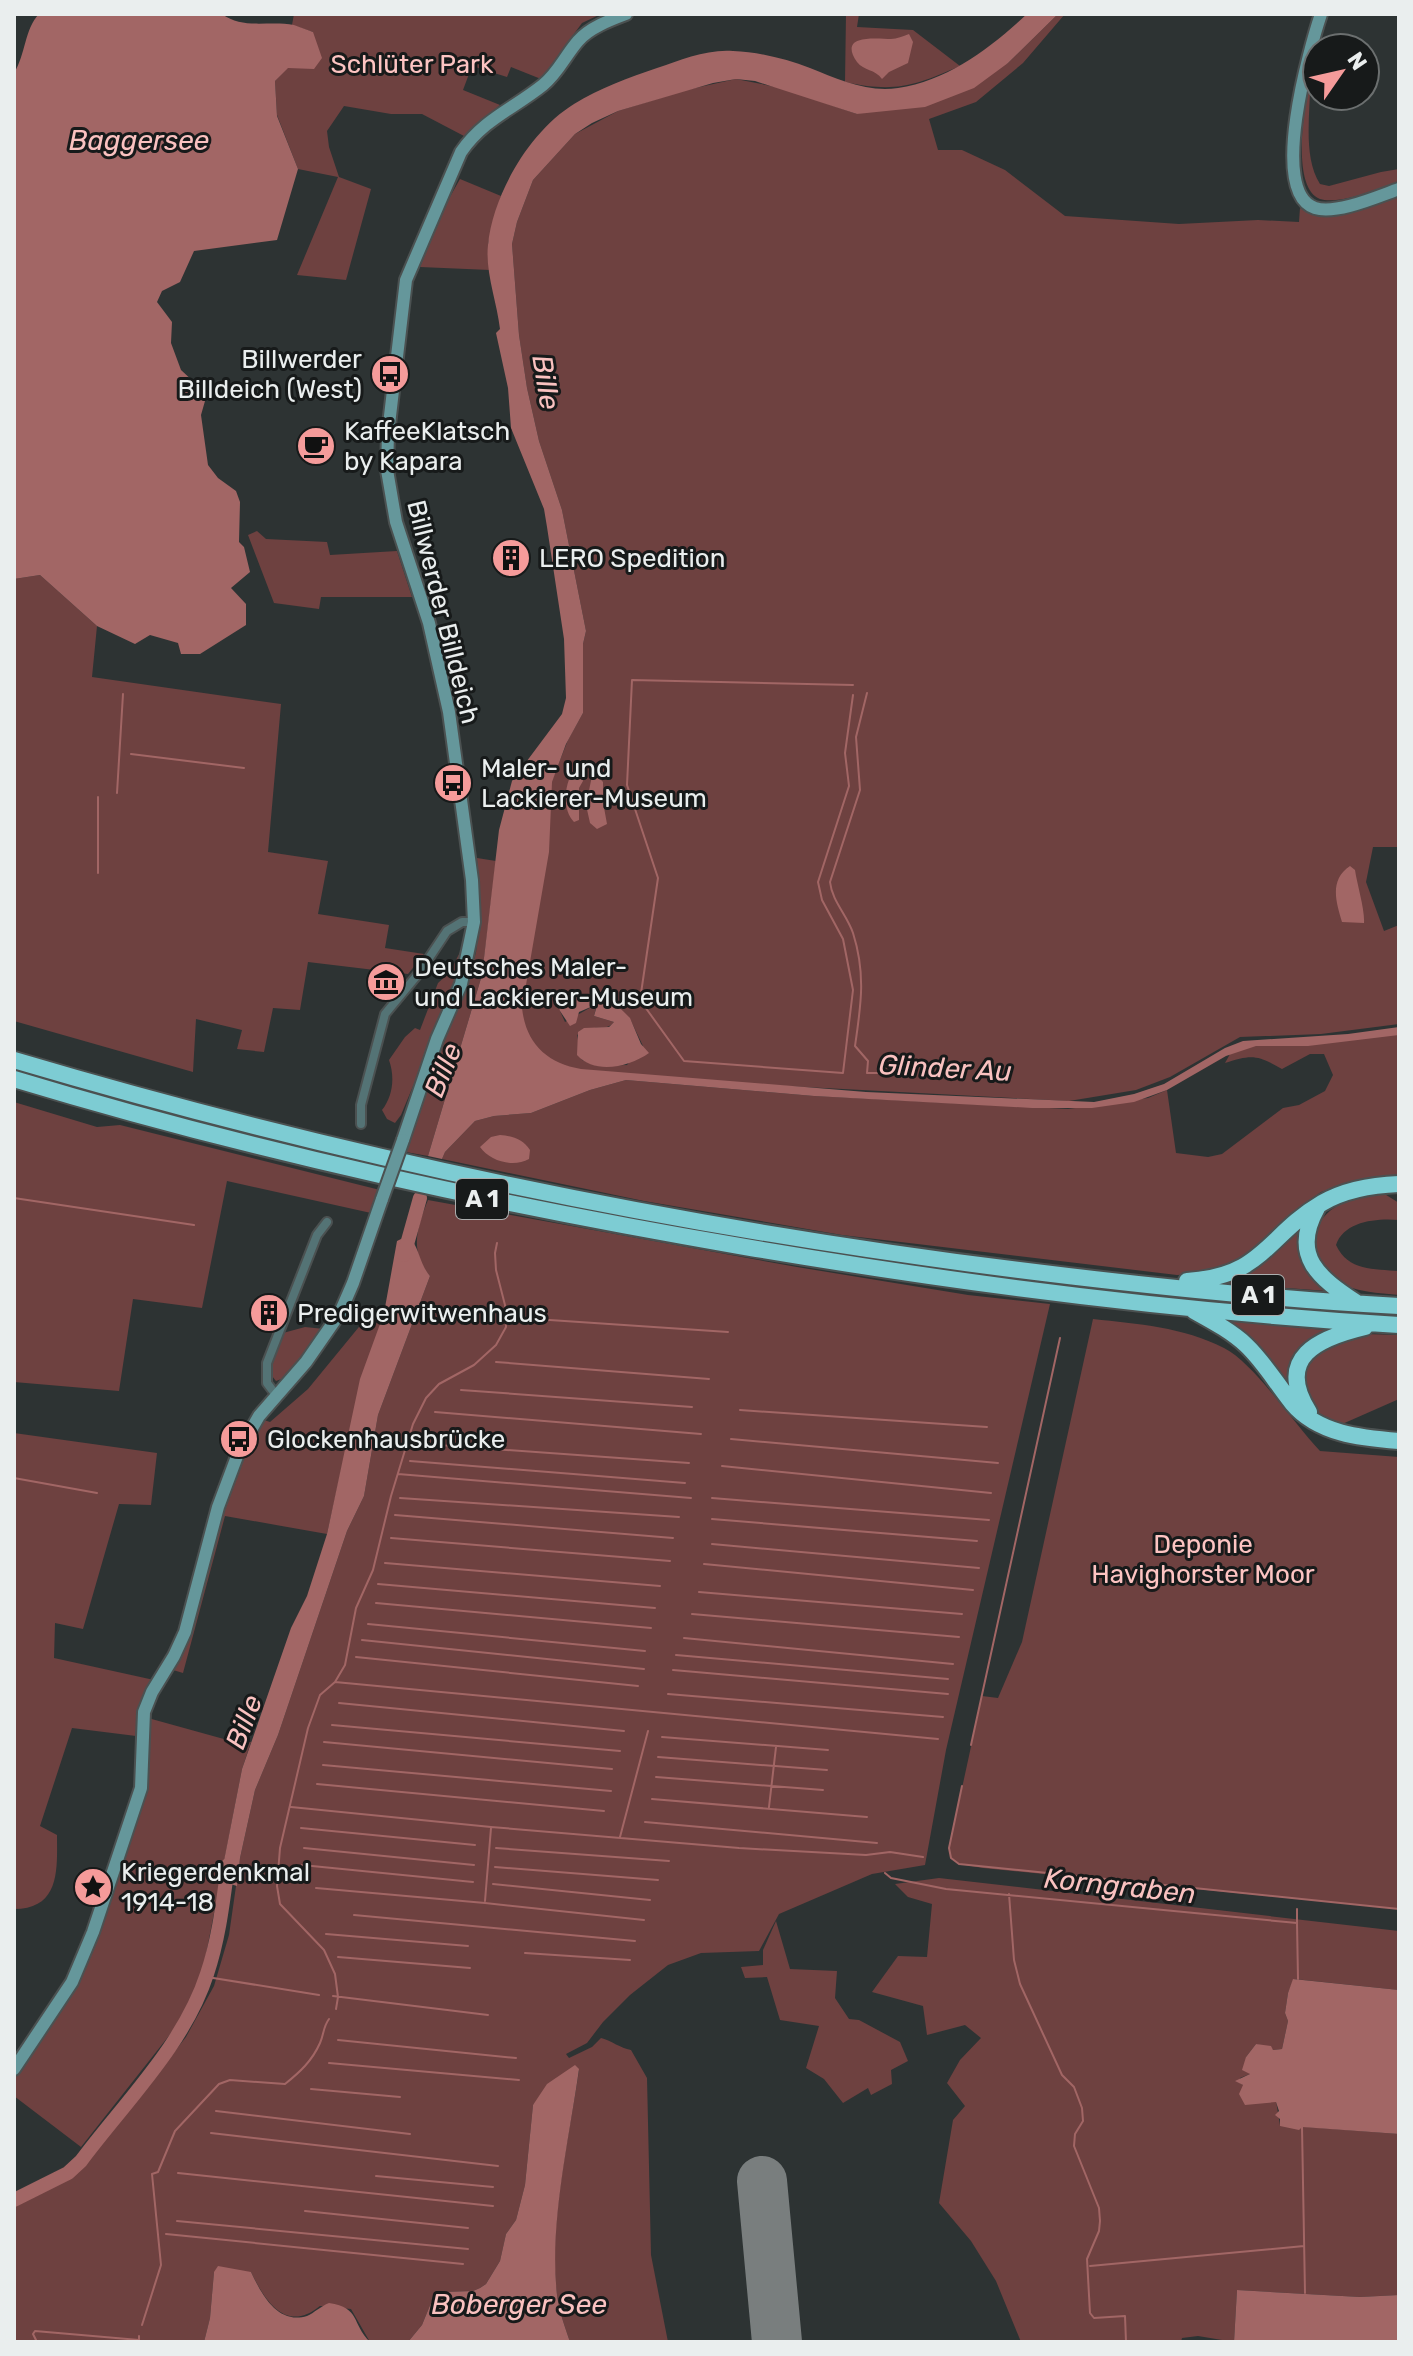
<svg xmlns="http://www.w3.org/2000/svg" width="1413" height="2356" font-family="Rubik,sans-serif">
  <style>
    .green { fill: #6e4140; fill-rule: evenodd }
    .water { fill: #a26665 }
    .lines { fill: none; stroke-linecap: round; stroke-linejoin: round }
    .stream { stroke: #a26665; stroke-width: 2 }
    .river { stroke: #a26665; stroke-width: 14 }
    .runway { stroke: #797e7e; stroke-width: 50 }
    .street-casing { stroke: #4b5151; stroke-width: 12 }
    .secondary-casing { stroke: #4b5151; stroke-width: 16 }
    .highway-casing { stroke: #4b5151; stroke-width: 20 }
    .street { stroke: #547375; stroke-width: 8 }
    .secondary { stroke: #65979b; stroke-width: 12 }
    .highway { stroke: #7dccd3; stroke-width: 16 }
    .secondary-bridge-casing { stroke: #4b5151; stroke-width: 16; stroke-linecap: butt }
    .secondary-bridge { stroke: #65979b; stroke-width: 12 }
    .labels { text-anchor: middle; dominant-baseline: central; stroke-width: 6; stroke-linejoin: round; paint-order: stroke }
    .shield { fill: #171a1a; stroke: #abaeae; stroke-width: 2 }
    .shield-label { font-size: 24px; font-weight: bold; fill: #eaeeee }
    .park-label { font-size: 26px; fill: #fdc4c2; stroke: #171a1a }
    .poi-label { font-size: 26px; fill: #eaeeee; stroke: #171a1a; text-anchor: start }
    .street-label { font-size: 26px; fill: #eaeeee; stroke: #171a1a }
    .water-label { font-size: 28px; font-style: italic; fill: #fac2c0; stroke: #171a1a }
  </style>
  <rect width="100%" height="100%" fill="#2d3333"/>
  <path class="green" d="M294,14H601L582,23L541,79L511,67L507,77L472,66L463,90L500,105L464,136L422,114H391L344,106L327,131L329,147L339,177L371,189L346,280L297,275L338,177L298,169L277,115L275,81L288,67L313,32L292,25Z
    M846,14H859L857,27L913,30L960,66C914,86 895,93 845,82Z
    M1058,14H1065L1023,63L976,102L929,119L938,150H962L1005,170L1065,216L1179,224L1258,220L1299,222L1300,208L1318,216L1329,215L1399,193V847H1373L1366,882L1384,931L1399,925V1024L1321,1034L1240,1037L1170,1077L1136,1090L1069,1101L727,1083L553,1068L519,1034L522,959L551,783L568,740L583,713V644L586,631L562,510L539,441L527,388L519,335L512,244L517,222L533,180L575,134L618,111L686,90L736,79L781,88L857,114L1008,63ZM567,993L582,994L598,1002L619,1007L631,1021L643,1046L627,1065L598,1066L582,1060L577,1035C580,1033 583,1030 587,1029C597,1026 607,1031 614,1022L594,1016L596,1008L593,1006L565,1022L560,1011Z
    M1310,79C1311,111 1302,155 1320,184L1329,186L1381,172L1399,169V182C1381,189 1338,205 1320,199C1290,187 1305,103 1310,79Z
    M460,179L501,196L488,243L490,270L420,267L443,209Z
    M257,531L266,539L327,542L330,555L397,551L412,597H321L319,609L274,603L248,535Z
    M40,575L97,626L92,677L281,704L268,852L328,861L318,914L389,925L385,948L424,954L408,974L308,962L300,1010L273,1008L264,1052L237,1049L242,1030L196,1019L193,1072L14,1021V579Z
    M477,858L496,861L482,975L428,1156L406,1152L456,1008L468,982L476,952L480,914Z
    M460,952L464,955L455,985L401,1115L395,1123L387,1119L382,1110C393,1096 395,1077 389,1060L405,1037L415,1028L420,1030L438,983L450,972Z
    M1399,1034V1179L1350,1182L1321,1192L1300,1207L1279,1229L1243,1260L1214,1273L1177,1275L842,1235L644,1201L442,1159L445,1152L475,1121L494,1116L531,1113L590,1090L626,1080L814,1096L1068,1109L1148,1098L1167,1090L1176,1153L1208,1157L1222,1154L1283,1108L1299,1105L1325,1091L1333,1075L1324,1054H1310L1282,1069C1258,1055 1252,1054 1225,1063L1230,1054L1248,1045Z
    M14,1102L97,1127L120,1125L380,1190L371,1213L227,1181L202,1308L133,1299L119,1391L14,1382Z
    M1383,1193L1399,1203V1220C1377,1218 1344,1221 1336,1245C1348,1271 1374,1269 1399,1271V1295C1379,1293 1355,1292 1338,1282C1311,1265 1304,1232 1331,1210C1346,1198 1365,1195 1383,1193Z
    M428,1200L797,1267L968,1295L1050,1304L946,1750L925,1865L872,1874L779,1914L759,1951L701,1953L668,1965L630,1995L603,2022L587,2043L566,2054L569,2058L592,2047L601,2038C612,2041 620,2048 631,2050L647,2078L651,2255L668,2342H570C565,2327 559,2311 557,2295C548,2226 569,2139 579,2070L533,2105L525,2185L516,2220L506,2234L500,2261L486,2284L480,2288L473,2291L443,2292L433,2298L422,2325L408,2342H370L351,2309L320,2306C286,2334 265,2301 251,2272H214L210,2318L204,2342H14V2205L71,2177L86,2164L186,2037L214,1986L229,1935L240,1858L255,1790L278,1735L347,1531L364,1496L378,1415L430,1276C409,1252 417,1227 428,1200Z
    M1304,1220L1327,1291L1221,1283C1256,1272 1279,1246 1304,1220Z
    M382,1318L345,1453L327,1534L225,1516L183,1673L173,1670C201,1602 210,1525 242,1458C248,1445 256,1433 264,1420L270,1422L308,1389L363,1322Z
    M1093,1319C1138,1324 1183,1327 1224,1348C1254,1363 1294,1424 1320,1451L1399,1457V1909L983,1868L959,1864L951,1858L949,1848L982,1696L998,1698L1022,1642Z
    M1227,1321L1326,1330C1295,1346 1300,1364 1294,1395L1264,1354Z
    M305,1327L324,1329L287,1377L276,1381L268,1371L283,1333Z
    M1365,1334L1399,1335V1399L1340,1425L1316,1412L1301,1379L1313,1352Z
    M14,1433L157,1453L151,1505L119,1504L83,1629L55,1623L54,1658L154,1680L141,1707L136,1736L72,1728L40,1826L57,1835C57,1868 61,1909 14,1909Z
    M148,1718L231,1741L251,1742L242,1769L202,1975L179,2023L81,2147L14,2096V2073L48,2026L141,1810L146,1784Z
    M939,1878L1399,1931V1990L1294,1979L1288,1993L1285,2013L1288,2021L1282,2049L1273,2050L1256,2044L1246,2057L1250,2074L1240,2078V2083L1243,2085L1245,2104L1276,2101L1280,2125L1399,2134V2295L1360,2297L1237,2290L1234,2342L1198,2336L1182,2338L1181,2342H1021L996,2281L971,2241L939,2203L953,2120L965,2106L947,2083L960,2060L981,2038L965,2025L927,2035L923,2006L872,1992L898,1956L927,1957L932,1904L908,1897L895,1884Z
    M776,1921L790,1969L837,1971L835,1998L849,2019L859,2020L900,2042L908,2061L891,2070L892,2084L871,2095L868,2088L843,2103L824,2079L806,2068L819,2026L780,2020L767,1977L745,1978L741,1967L763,1965V1950Z"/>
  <path class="water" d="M39,14H222C244,30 269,20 294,25C300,27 307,30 313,32L322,58L314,69L288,68L275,81L277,116L298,169L277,240L194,251L180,282L162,291L157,302L172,322L171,343L181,370L195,383L205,401L201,415L208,465L218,478L236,491L240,502L239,542L244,547L250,572L231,588L246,604V625L200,654H181L178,643L150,635L135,644L97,626L40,575L14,579V73C26,54 24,30 39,14Z
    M1027,14H1058L1008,63L974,88L925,107L857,114L755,81L736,79L713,83L618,111L592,123L575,134L533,180L517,222L512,244L519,335L527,388L539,441L562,510L586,631L583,644V713L566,744L552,782L549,852L522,1008C526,1044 547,1063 581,1069L866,1092L1094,1102L1134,1094L1164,1084L1225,1048L1243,1041L1348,1034L1399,1027V1035L1308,1046H1256L1226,1056L1167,1090L1134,1102L1092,1108H1032L814,1096L626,1080L590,1090L531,1113L494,1116L475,1121L445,1152L442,1159L428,1156L482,975L499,830L512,781L562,714L566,698L564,639L547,527L544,509L511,428L508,388L496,333L500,329C497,302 485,272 488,245C493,194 530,131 574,104C600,88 628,78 657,68C681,60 707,49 733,51C759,52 786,59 810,68C837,79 868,93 898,88C949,80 990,48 1027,14Z
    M909,34L913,42L908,63L889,72L882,79C875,69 864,71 857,62C837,33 878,39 891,39C897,39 903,36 909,34Z
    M579,764L583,781L579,788V820L574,822C560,808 565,776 579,764Z
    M593,771L603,782V802L607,824L597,829L590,823L586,805Z
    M1350,866L1355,870C1357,884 1365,910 1364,923L1342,922C1336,902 1329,880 1350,866Z
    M567,993L582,994L598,1002L619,1007L630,1018L641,1044L649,1053C629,1067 595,1075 577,1055L578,1032L584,1028L609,1027L614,1022L594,1016L596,1009L593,1006L579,1012L576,1023L570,1026L560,1011L557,1000Z
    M500,1135C513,1136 523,1139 530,1150L529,1159C513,1168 490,1161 480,1147L491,1137Z
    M403,1238L412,1240C420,1252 420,1264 430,1276L378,1415L364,1496L347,1531L278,1735L255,1790L240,1858L237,1886L220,1881L242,1769L291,1628L307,1596L327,1534L360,1379L384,1313L397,1241Z
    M1293,1979L1399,1990V2134L1302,2127L1299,2130L1280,2126V2119L1275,2115L1279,2111L1276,2102L1245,2105L1239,2094L1243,2085L1235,2081L1250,2074L1242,2070L1246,2057L1256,2044L1271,2046L1273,2050L1282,2049L1288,2021L1285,2013L1288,1993Z
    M575,2065L579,2069C569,2141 549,2223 557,2295C559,2311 565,2327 570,2342H408L422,2325L433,2298L443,2292L473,2291L480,2288L486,2284L500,2261L506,2234L516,2220L525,2185L533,2105L547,2084Z
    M218,2266L251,2272C261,2293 277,2325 307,2316C314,2313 321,2306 329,2303C361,2308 351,2323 370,2342H204L210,2318L214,2272Z
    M1237,2290L1360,2297L1399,2295V2342H1234Z"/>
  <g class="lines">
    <path class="stream" d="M867,693L856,737L860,790L830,882C832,901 847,915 853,933C866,974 861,1005 855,1046L868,1061L867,1073H885
      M853,695L845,753L849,786L818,882L822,900L843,939L853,990L843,1073L684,1061L640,1000L658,878L627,785L632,680L853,685
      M131,754L244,768
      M117,793L123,694
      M98,873V797
      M14,1198L194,1225
      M520,1318L728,1332
      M496,1362L709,1379
      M461,1390L692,1407
      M740,1410L987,1427
      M435,1412L701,1434
      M731,1439L998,1463
      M410,1443L689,1463
      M410,1461L685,1483
      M722,1466L991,1493
      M398,1474L691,1498
      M14,1478L97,1493
      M400,1498L679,1517
      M712,1498L989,1520
      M395,1515L673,1538
      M712,1519L977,1541
      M391,1538L670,1561
      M712,1544L979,1568
      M385,1563L660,1586
      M704,1564L973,1590
      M378,1584L655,1608
      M699,1592L962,1614
      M376,1603L651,1628
      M692,1614L959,1637
      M368,1624L645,1651
      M684,1638L953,1664
      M362,1640L644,1669
      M676,1655L948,1679
      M356,1657L638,1686
      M673,1670L948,1694
      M335,1682L938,1739
      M668,1694L943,1717
      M339,1703L624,1731
      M332,1725L620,1751
      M662,1737L828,1750
      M324,1742L612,1769
      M971,1745L1060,1338
      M658,1757L827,1770
      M323,1765L611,1791
      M656,1777L823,1790
      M317,1784L604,1811
      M962,1786L949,1848L951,1858L959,1864L1399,1909
      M652,1799L867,1817
      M291,1807L491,1827L739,1848L866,1855L890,1852L923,1857
      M769,1807L776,1747
      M645,1822L877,1843
      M301,1828L475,1845
      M620,1837L648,1731
      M304,1848L474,1865
      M496,1848L669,1861
      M302,1865L473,1882
      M495,1867L658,1880
      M885,1873L891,1878L946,1889L1297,1923L1298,1979
      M493,1884L650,1900
      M316,1888L485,1903L644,1920
      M1009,1894L1014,1960L1020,1984L1062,2075L1074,2087L1082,2108L1083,2121L1075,2134L1074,2146L1099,2208L1100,2221L1099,2231L1087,2259L1090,2313L1094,2318L1125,2316L1126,2342
      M485,1901L491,1828
      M1297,1909V1923
      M354,1915L635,1941
      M326,1934L468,1946
      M525,1953L630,1960
      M338,1957L470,1968
      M207,1977L319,1995
      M333,1996L488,2015
      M336,2009L338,1997L335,1974L324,1950L280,1904L277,1886L280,1848L308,1728L320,1695L335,1682L345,1665L356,1608L373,1570L391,1496L413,1424L426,1398L439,1384L474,1365L496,1345L506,1327L505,1305L496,1270L495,1253L497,1243
      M338,2040L516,2058
      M329,2063L519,2080
      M311,2089L400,2097
      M216,2111L410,2134
      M1302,2127L1305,2293
      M211,2133L498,2166
      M178,2173L493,2206
      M376,2176L493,2187
      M305,2211L468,2228
      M177,2221L468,2249
      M166,2234L463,2264
      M1090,2266L1304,2246
      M142,2325L161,2265L152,2174L158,2172L175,2131L219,2084L230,2080L285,2084C300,2072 312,2061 320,2043C324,2034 323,2027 329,2019
      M37,2342L33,2334L35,2331L139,2340V2336"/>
    <path class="river" d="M404,1255L420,1198
      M14,2200L68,2173L81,2161C125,2102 184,2045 207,1974C219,1938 223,1902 228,1865"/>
    <path class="runway" d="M762,2181L777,2342"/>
    <g class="street-casing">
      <path id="street" d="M361,1124V1105L385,1014L419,973L447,931L462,922H474
        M276,1395L267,1383V1363L317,1235L327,1222"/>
    </g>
    <g class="secondary-casing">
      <path id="secondary" d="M1321,14C1310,47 1268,193 1315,208C1336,215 1379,196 1399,189
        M403,1140L437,1039L461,984L474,922L472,880L449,712L429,623L396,522L387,470L388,433L406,280L461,152C484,119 513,109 543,85C558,73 565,56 578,41C589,28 610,20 626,14
        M14,2069L72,1982L93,1932L141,1788L144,1712L152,1692L174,1656L185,1632L218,1507L239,1451L259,1416L306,1362L340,1313L353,1283L382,1199"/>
    </g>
    <g class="highway-casing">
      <path id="highway" d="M14,1060C358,1162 711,1234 1068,1276C1178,1289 1288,1300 1399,1306
        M14,1079C255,1152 498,1205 745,1247C962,1284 1180,1312 1399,1325
        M1317,1208C1290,1256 1319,1278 1357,1303
        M1187,1281C1264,1276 1266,1236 1322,1203C1346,1189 1372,1185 1399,1184
        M1194,1311C1212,1321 1231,1331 1246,1345C1264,1362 1276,1383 1292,1403C1318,1434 1361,1438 1399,1441
        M1309,1412C1274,1357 1319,1338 1365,1327"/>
    </g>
    <use href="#street" class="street"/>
    <use href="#secondary" class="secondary"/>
    <use href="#highway" class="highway"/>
    <g class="secondary-bridge-casing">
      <path id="secondary-bridge" d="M382,1199L403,1140"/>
    </g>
    <use href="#secondary-bridge" class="secondary-bridge"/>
  </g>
  <defs>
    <g id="bus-disc" transform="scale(2)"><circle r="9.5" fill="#f59b9a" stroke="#171a1a"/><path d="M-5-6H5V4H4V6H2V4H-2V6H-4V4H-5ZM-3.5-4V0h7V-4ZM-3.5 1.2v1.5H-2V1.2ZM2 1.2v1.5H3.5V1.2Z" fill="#111"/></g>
    <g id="cafe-disc" transform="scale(2)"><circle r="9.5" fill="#f59b9a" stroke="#171a1a"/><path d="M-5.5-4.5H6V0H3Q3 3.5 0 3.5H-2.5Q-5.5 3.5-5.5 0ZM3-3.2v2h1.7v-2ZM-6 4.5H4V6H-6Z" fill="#111"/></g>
    <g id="building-disc" transform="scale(2)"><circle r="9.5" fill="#f59b9a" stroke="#171a1a"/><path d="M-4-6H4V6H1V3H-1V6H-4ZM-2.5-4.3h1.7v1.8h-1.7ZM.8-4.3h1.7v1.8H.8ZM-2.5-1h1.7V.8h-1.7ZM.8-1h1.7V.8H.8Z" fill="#111"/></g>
    <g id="museum-disc" transform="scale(2)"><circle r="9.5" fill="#f59b9a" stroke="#171a1a"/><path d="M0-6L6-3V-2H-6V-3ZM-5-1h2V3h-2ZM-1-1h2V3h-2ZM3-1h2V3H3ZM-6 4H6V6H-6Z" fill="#111"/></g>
    <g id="sight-disc" transform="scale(2)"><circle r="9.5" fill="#f59b9a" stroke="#171a1a"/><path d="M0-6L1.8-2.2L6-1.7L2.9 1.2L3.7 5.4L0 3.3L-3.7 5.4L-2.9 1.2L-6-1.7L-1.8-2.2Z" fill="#111"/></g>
  </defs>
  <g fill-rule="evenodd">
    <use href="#bus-disc" x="390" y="374"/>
    <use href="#cafe-disc" x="316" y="446"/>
    <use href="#building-disc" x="511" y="558"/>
    <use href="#bus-disc" x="453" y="783"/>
    <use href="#museum-disc" x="386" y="982"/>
    <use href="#building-disc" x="269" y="1313"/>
    <use href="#bus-disc" x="239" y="1439"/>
    <use href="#sight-disc" x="93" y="1887"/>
  </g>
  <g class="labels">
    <g class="shield">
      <rect x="456" y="1179" width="52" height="40" rx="6"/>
      <rect x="1232" y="1275" width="52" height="40" rx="6"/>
    </g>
    <g class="shield-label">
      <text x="482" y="1199">A 1</text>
      <text x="1258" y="1295">A 1</text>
    </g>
    <g class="park-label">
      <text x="412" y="64">Schlüter Park</text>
      <text x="1203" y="1544">Deponie<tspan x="1203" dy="30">Havighorster Moor</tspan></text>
    </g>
    <g class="poi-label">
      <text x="362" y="359" text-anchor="end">Billwerder<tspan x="362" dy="30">Billdeich (West)</tspan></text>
      <text x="344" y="431">KaffeeKlatsch<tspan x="344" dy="30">by Kapara</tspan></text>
      <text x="539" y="558">LERO Spedition</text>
      <text x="481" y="768">Maler- und<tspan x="481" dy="30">Lackierer-Museum</tspan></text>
      <text x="414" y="967">Deutsches Maler-<tspan x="414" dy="30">und Lackierer-Museum</tspan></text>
      <text x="297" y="1313">Predigerwitwenhaus</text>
      <text x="267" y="1439">Glockenhausbrücke</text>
      <text x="121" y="1872">Kriegerdenkmal<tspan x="121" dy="30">1914-18</tspan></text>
    </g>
    <g class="street-label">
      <text transform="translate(443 612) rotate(76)">Billwerder Billdeich</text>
    </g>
    <g class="water-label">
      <text x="139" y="140">Baggersee</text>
      <text transform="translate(546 382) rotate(81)">Bille</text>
      <text transform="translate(945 1068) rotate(3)">Glinder Au</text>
      <text transform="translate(443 1070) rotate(-68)">Bille</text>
      <text transform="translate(244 1722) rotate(-69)">Bille</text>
      <text transform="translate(1120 1886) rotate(6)">Korngraben</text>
      <text x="519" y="2304">Boberger See</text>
    </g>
  </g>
  <rect width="1413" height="2356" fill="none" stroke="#eaeeee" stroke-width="32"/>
  <g transform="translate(1341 72) rotate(56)"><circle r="38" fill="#171a1a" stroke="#6b6f6f" stroke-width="2"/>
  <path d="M0-6L14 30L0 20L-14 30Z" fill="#f59b9a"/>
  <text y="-12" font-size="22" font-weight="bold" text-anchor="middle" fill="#eaeeee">N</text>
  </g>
</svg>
